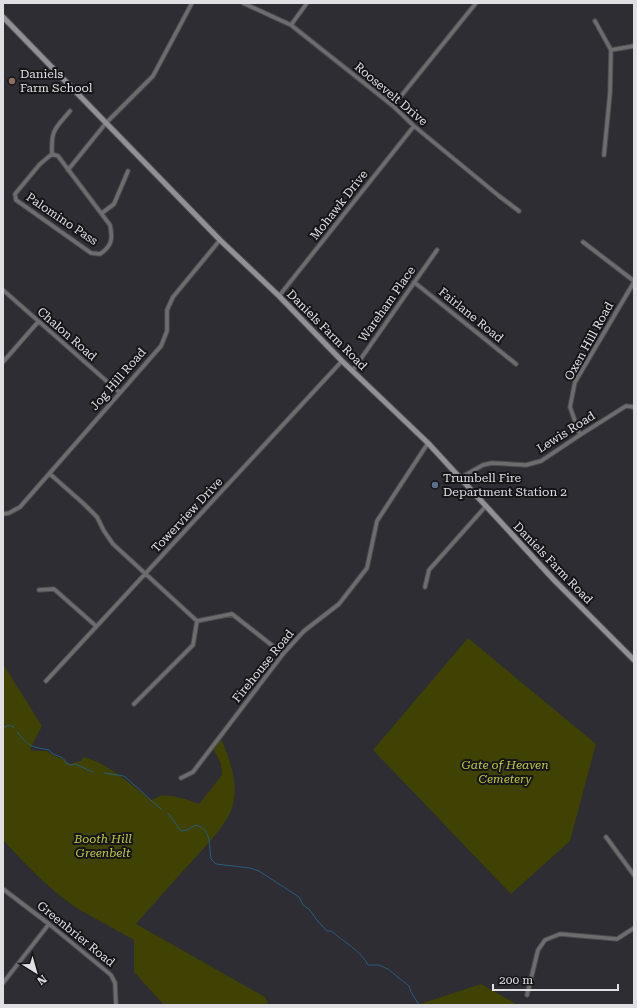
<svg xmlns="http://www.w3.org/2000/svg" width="637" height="1008" font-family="'Roboto Serif',serif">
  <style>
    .green { fill: #3f4202 }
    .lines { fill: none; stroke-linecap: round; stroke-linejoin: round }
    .stream { stroke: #275c7b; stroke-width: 1 }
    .street-casing { stroke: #4a4a4f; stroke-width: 5.5 }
    .secondary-casing { stroke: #4a4a4f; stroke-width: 7 }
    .street { stroke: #6d6d70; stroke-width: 3.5 }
    .secondary { stroke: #909095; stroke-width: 5 }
    .education-dot { fill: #8d6e63; stroke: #151518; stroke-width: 1.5 }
    .service-dot { fill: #5c6f8a; stroke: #151518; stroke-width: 1.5 }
    .labels { text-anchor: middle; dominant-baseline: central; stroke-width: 4; stroke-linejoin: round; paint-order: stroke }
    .poi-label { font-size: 12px; fill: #e0e0e4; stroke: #151518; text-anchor: start }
    .street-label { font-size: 12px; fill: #e0e0e4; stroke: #151518 }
    .park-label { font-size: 12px; font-style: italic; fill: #c0c83f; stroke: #151518 }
  </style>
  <rect width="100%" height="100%" fill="#2d2d33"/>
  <path class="green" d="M468,638L596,744L570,841L511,894L373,750Z
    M3,664L42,726L30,749L34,751H47C56,759 61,756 70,764L80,761L84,757C108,763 132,786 151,800C154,799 157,797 160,796C171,794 189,800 199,804L222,775L221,764L211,744L219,734C229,757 240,783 232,808C227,824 205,847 193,860C174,881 155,902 136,924L265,997L268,1003L265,1005H164L134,972V940C116,930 98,920 80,910C55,895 23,862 3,840Z
    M481,984L518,1005H417Z"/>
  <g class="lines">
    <path class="stream" d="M3,728L9,725L14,727
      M17,732C31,748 30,746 49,750C54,758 63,754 66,763L71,765L75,764L93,772
      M104,773L124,776L161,809
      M168,813L181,831L187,830L196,825C212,830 209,846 211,859L216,864L250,868L259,871L299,897L303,905L310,910L316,919L327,931H331C342,940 362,952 368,965H379L388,969L409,986L411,992L419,1005"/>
    <g class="street-casing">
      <path id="street" d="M243,3L291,25L393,106L414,126L499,196L519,211
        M595,21L611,50L610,93L604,155
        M291,25L307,3
        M611,50L634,46
        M393,106L476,3
        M52,154L58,156L61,160L110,225C113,239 112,246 100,254L91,253L16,200L15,194L40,164Z
        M52,154C51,129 55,129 70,111
        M68,170L106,123L153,76L192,3
        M102,213L114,204L128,171
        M583,242L634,281
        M414,282L516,364
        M3,290L119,392
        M279,296L414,126
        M3,362L38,322
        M353,370L437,250
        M580,435L570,407L575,382L634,282
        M50,474L84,504L97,517L104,531L113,544L197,621
        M460,478L483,465L492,463L526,465L541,461L580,435L626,406L634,407
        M3,514L9,513L20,507L161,346L167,331V310L173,297L220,240
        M425,587L429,570L486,506
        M39,590L54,589L96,626
        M197,621L232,614L283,654
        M46,681L342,361
        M134,704L193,645L197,621
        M181,778L193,772L283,654L304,631L339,604L367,568L377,521L428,443
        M606,837L634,875
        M3,889L49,924L111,975L115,983L116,1005
        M3,983L49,924
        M527,995L538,950L545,940L560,934L617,939L634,928"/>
    </g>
    <g class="secondary-casing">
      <path id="secondary" d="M3,17L220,240L279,296L342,361L428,443L554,580L634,660"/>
    </g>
    <use href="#street" class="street"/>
    <use href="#secondary" class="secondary"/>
  </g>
  <circle class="education-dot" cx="12" cy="81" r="4"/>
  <circle class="service-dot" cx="435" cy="485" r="4"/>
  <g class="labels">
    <g class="poi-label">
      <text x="20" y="74">Daniels<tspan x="20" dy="14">Farm School</tspan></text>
      <text x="443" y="478">Trumbell Fire<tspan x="443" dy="14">Department Station 2</tspan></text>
    </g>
    <g class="street-label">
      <text transform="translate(391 94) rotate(40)">Roosevelt Drive</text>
      <text transform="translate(339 205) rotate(-52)">Mohawk Drive</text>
      <text transform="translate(62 219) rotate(34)">Palomino Pass</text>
      <text transform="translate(387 304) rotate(-55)">Wareham Place</text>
      <text transform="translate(471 315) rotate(39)">Fairlane Road</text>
      <text transform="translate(327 330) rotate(45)">Daniels Farm Road</text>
      <text transform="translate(67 334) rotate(41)">Chalon Road</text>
      <text transform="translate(589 341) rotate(-61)">Oxen Hill Road</text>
      <text transform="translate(118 379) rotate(-49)">Jog Hill Road</text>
      <text transform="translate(566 432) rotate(-32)">Lewis Road</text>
      <text transform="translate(187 515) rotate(-47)">Towerview Drive</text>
      <text transform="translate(553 563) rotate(46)">Daniels Farm Road</text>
      <text transform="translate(263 666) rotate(-51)">Firehouse Road</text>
      <text transform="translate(76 934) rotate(39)">Greenbrier Road</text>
    </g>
    <g class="park-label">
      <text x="505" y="765">Gate of Heaven<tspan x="505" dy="14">Cemetery</tspan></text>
      <text x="103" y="839">Booth Hill<tspan x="103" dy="14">Greenbelt</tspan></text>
    </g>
  </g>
  <rect width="637" height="1008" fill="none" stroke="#e0e0e4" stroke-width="8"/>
  <g transform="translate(36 972) rotate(143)" stroke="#151518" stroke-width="3" paint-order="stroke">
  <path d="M0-3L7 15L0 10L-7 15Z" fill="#e0e0e4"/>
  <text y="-6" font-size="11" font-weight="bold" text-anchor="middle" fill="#e0e0e4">N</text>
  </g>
  <path d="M493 984v6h125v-6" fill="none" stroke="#e0e0e4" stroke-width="2"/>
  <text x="499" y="984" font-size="12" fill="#e0e0e4" stroke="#151518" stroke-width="3" paint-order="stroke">200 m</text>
</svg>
